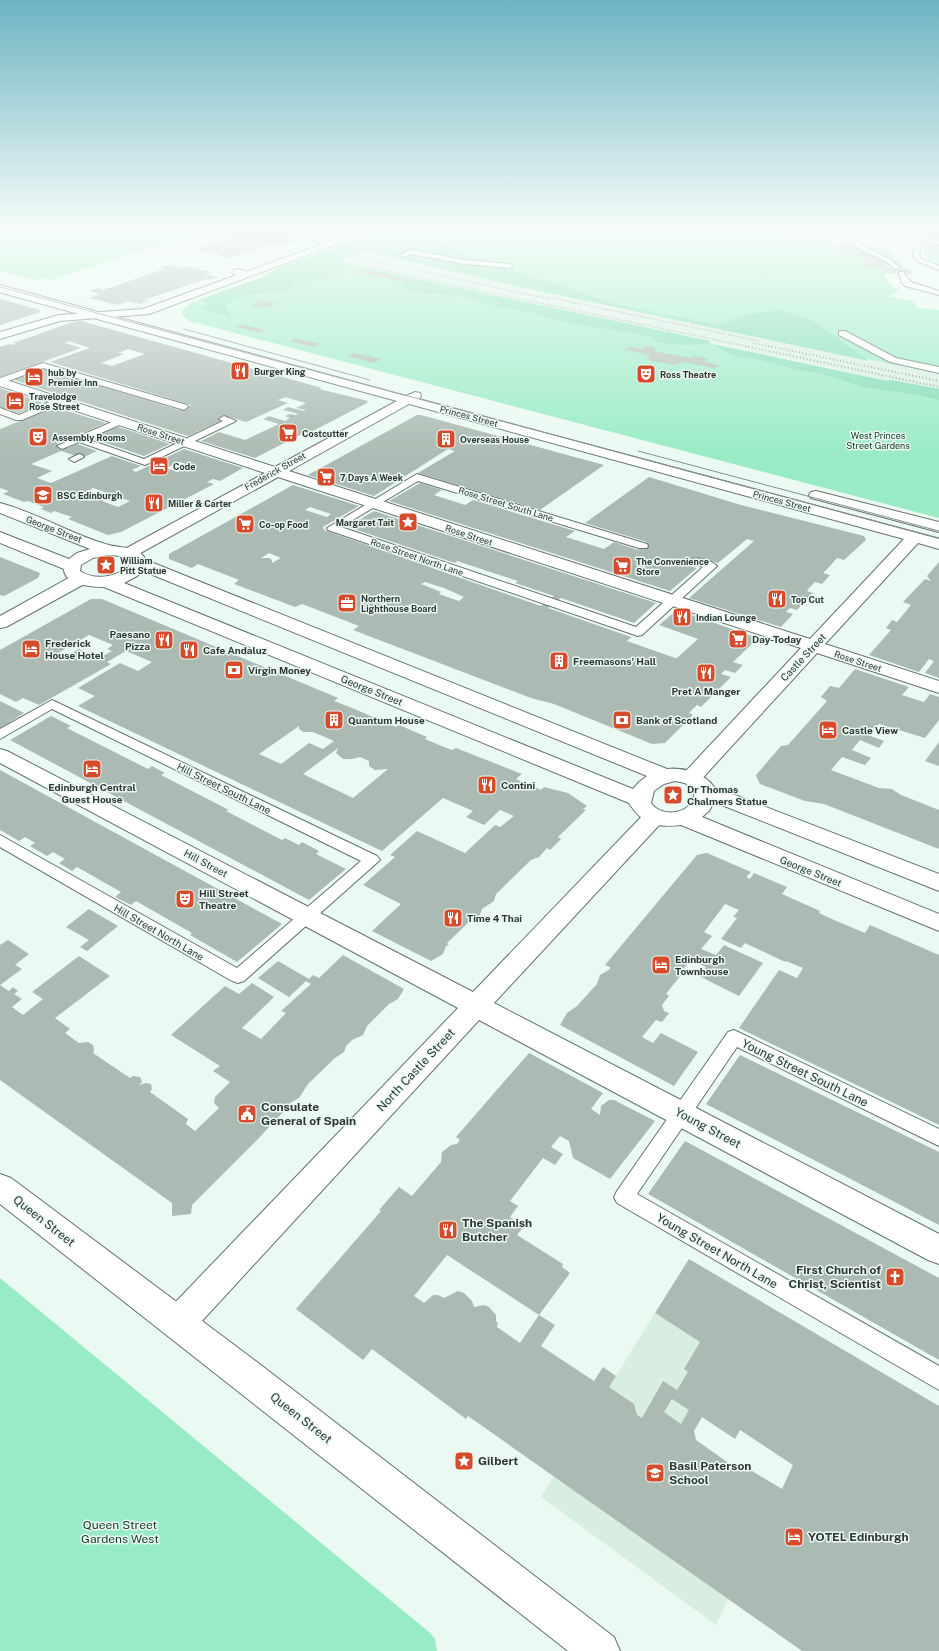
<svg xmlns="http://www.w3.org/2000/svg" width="939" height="1651" font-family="'Public Sans',sans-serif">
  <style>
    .built { fill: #d8eee2 }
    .green { fill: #98ebc4 }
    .forest { fill: #7edcb1 }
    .building { fill: #abbab2; fill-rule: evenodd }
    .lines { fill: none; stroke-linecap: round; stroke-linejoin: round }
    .lane-casing { stroke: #65726b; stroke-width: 2 }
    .street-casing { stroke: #65726b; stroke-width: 2 }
    .secondary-casing { stroke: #65726b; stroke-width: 2 }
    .lane { fill: #fff; fill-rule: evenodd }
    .street { fill: #fff; fill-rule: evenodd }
    .secondary { fill: #fff; fill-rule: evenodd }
    .tram { stroke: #86908b; stroke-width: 1 }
    .rail-far1 { stroke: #86908b; stroke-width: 1.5; stroke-dasharray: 1 2; stroke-linecap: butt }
    .rail { stroke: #86908b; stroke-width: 2; stroke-dasharray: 1 2.5; stroke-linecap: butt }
    .labels { text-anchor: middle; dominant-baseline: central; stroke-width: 3; stroke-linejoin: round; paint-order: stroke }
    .far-poi-label { font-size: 9px; font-weight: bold; fill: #2f3532; stroke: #eafaf2; text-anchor: start }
    .far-street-label { font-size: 9px; fill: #2f3532; stroke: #eafaf2 }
    .far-park-label { font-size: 9px; fill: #0e3827; stroke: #eafaf2 }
    .poi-label { font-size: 10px; font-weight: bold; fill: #2f3532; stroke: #eafaf2; text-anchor: start }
    .street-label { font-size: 10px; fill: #2f3532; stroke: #eafaf2 }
    .near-street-label { font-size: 12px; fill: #2f3532; stroke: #eafaf2 }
    .near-poi-label { font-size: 12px; font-weight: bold; fill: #2f3532; stroke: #eafaf2; text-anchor: start }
    .near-park-label { font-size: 12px; fill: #0e3827; stroke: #eafaf2 }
  </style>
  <rect width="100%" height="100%" fill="#eafaf2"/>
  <path class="built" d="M366,251L507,284L939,374V389L891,380L887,381L790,359L711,344L708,342L710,341L337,262Z
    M655,1313L700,1342L685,1369L688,1372L689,1410L696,1440L737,1469L747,1468L782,1489L716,1625L541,1497Z"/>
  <path class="green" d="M0,228H225L167,246L160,245L50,280L42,278L35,280L0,271Z
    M342,228H358L276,256L280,254Z
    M391,228H736L748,230H761L782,236L837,246L835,248L867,260L863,262L866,268H882C884,278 890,288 900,290L888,296L912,301L918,308L939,310V374L507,284L366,251L337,262L710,341L709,342L711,344L887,381L891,380L939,389V518L201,324L191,322L183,316L182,310L191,303L266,276L277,268Z
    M884,247C892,252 899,262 906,269L902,268L869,248Z
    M923,248L939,252V265L926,258Z
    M0,1278L429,1632L435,1639L437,1651H0Z"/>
  <path class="forest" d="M445,228L449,231V234L432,237L459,251L487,263L621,305L662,314L720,325L744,315L782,310L815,322L869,361L507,284L366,251L337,262L710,341L709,342L711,344C770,355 828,369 887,381L891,380L939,389V400L917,395L864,387L821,374L797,370L761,360L740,357L723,351L713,344L680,345L656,342L655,339L649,336L554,320L533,313L502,308L462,296L408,292L400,286L414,280L352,267L326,277L299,282L294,284L289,290C269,293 244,292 226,305V308L231,316L202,309L207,302L199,300L266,276L277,268L387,229Z"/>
  <path class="building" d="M262,228H318L291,237L294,238L291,239L299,240L283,246L268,245L229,258L219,256L222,255L218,254L194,250L235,236L227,234L243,229L251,230Z
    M837,228H861L831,239L820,234Z
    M935,228H939V241L916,236Z
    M806,239L825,241L831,244H825Z
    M844,243L884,261L890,268L910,269L912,274L883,273L882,268H866L863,262L867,260L835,248Z
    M936,243L939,244V252L923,248Z
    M168,265L180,268L185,266L212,272L206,274L218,277L210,280L206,279L144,300L149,301L140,304L128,301L117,305L89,298L100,294L89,291L98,288L103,290L164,269L159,268Z
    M360,269L415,280L408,283L353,271Z
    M0,299L40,310V312L0,325Z
    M263,300L271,302H270L278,304L263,308L250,305Z
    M81,321L322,388L319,389L368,401L367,403L309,433L306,432L255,458L201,441L219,432L245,440L279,424L263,419L269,416L285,421L290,418L285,416L290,414L295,415L299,414L283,410L288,407L303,411L306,410L296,408L306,403L285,397L278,400L288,403L246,422L229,417L188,436L14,380L21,376L45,369L179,410L191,405L50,362L90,348L69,341L65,343L81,348L0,377V347L9,344L13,345L17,344L13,343L73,322ZM128,349L145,354L112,366L101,363L124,354L118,353Z
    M241,324L265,330L259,333L235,327Z
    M296,338L321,344L313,347L289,341Z
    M645,346L656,348L654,351L691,358L694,356L708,359L704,361L720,366L712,368L684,362L675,365L647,360L651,357L646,356L648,355L623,349L631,347L641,349Z
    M355,353L381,359L374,363L347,356Z
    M0,388L41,402V404L19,413L0,408Z
    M55,407L106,423L57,444L68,448L77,444L97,451L82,458L61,451L31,464L52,471L37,478L51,483L112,456L141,466L132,470L136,472L184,449L243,468L220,481L213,479L207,482L214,484L121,532L108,535L68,519L72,517L54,511L51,513L41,509L44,507L28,501L24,502L16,499L21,497L16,499L3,494L9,491L0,488V429ZM180,462L192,466L178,472L166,468ZM93,488L130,501L118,507L102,501L104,500L102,498L86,492Z
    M417,415H421L604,465L540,510L418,473L455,451L448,449L374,496L308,475ZM365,476L374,478L367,482L357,480Z
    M117,427L122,428L170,444L144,456L91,438Z
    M649,477L741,505L864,536L866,540L844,560L837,558L830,566L823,573L830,575L822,584L815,582L809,588L807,591L813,593L797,610L790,608L786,612L793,614L781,627L689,598L754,541L747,539L718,563L700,558L690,566L697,568L670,591L389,501L420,483L442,490L434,495L465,505L473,500L575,531L566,537L604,549L614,542L638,550L647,542L585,523Z
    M293,485L359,506L323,527L324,530L541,606L554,596L515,583L518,581L457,561L455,563L348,527L374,511L656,603L634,623L561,598L548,608L631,637L627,641L675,658H677L698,639L659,625L677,610L758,638L733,662L743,665L735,673L725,670L721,674L731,677L701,707L697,705L689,713L693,715L665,743L652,744L554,704L531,698L353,630L359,626L302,604L295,607L234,584L239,580L198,564L192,568L169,559V554ZM310,507L331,514L327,517L305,510ZM269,553L281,558L272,563V560L269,558H261ZM425,582L444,588L464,597L459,601L439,594L441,592L421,584ZM411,604H415L420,606L413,611L408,606Z
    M0,557L40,573L38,578L4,596L0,595Z
    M939,562V678L925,673L934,661L929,659L919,672L869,655L891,630L886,628L892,620L897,622L911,605L903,602L925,579L931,581L927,576Z
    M91,599H102L171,628L338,698L334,701L350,707L396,727L399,725L427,737L425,739L439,745L452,750L456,748L522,774L516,779L541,790L544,787L568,793L587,806L583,809L586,810L558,837L561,839L550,850L547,848L539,857L531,860L496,894L494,901L482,909L480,915L470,921L447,943L449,945L446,946L443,954L431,961L372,931L401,904L363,885L395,857L390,855L417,831L465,853L495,825L500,827L514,816L500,810L484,825L466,817L473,811L443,798L382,851L78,706L95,696L78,688L120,663L138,671L152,662L126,651L107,662L111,664L39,705L23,698L16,702L0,694V650ZM89,635L113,645L107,649L112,651L99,658L79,649L61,660L53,656ZM299,726V729L303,732H313L334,741L323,749L309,743L281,764L259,754ZM338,748L336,753L343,759H352L360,757L369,761V766L375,770L388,769L353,798L303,774Z
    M855,669L909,687L902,695L924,702L930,694L939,697V720L925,738L879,724L865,734L884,741L879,748L860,740L852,750L871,758L865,765L842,757L831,770L879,788L892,789L901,795L939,810V849L824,804L805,801L760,784L758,780L756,775L781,746L788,745L827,701L821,697L830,686L839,688Z
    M0,701L24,713L0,728Z
    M51,716L71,726L67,728L148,769L152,766L165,773L161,775L229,810L226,811L282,840L285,838L299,845L302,842L319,851L316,854L346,869L309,900L10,740Z
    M939,742V766L925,761Z
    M0,770L174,865L282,924L237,962L190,935L192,933L136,901L131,905L115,897L121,892L77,867L72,871L59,863L65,859L53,852L47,856L30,846L35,843L25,837L19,841L0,830Z
    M707,853L751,872L746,877L750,879L754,873L787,887L782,894L820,911L819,913L834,920L865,933L870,925L939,955V1125L739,1028L779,970L797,978L803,968L786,961L785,962L745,943L741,948L721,939L737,918L733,917L739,910L725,904L704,932L712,936L701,949L716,955L724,945L763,963L739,996L699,976L706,967L691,960L683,969L685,970L666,994L669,996L662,1005L664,1011L669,1013L662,1022L656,1020L642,1037L653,1043L661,1033L698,1052L674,1086L560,1025L567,1013L577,1006L597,984L600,975L610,969V967L605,965L697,855Z
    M89,909L118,926L87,951L80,947L89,940L66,927Z
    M8,940L29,954L15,965L22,969L0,985L9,991L13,987L18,991L14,994L22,999L12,1007L23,1015L43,999L32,992L79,956L110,976L55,1018L70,1029L65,1033L79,1043L88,1042L93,1045L94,1050L93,1053L130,1078L133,1076L140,1077L142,1082L139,1085L146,1083L151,1084L152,1089L150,1092L188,1119L186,1124L195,1131L219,1108L214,1103L215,1097L230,1082L213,1071L220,1066L171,1035L225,986L239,994L252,983L274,997L242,1028L261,1039L286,1013L281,1011L311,984L306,981L289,997L258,978L278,961L309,979L313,975L319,978L343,955L404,989L398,999L389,1004L367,1026L363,1035L352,1040L346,1046L344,1052L335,1058L308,1084L299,1098L285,1106L287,1108L257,1140L192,1205L191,1214L172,1216V1203L0,1080V945Z
    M529,1053L603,1093L591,1109L600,1115L601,1106L609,1100H614L655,1121L610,1179L573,1158L569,1141L560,1136L551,1147L563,1154L555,1165L543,1158L510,1201L518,1206L510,1217L524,1226L517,1235L563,1264L562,1267L570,1273L539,1315L447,1255L414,1296L424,1303L433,1295H438L444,1298L458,1291L464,1293L472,1301L474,1307L484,1305L489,1307L496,1315V1321L498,1323L497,1327L520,1343L539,1315L555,1325L541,1346L594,1381L603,1367L616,1376L609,1387L634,1404L637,1415L642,1418L663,1381L677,1390L688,1372L684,1369L700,1342L655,1313L689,1259L939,1406V1651H802L468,1416L466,1419L372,1349L363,1360L296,1309L381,1211L379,1210L399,1187L412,1196L441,1162L442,1152L451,1145L457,1144L460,1140L456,1137ZM672,1399L689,1410L681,1424L664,1412ZM702,1417L735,1439L740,1430L793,1465L782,1489L747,1468L737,1469L696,1440L694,1431Z
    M740,1055L939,1152V1225L706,1104Z
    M685,1141L939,1278V1360L648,1194Z"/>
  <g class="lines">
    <g class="lane-casing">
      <path id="lane" d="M764,228L791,235L788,237L764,230Z
        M815,228H828L833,230L830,232Z
        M845,232L855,236L861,245L891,260L900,268L895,269L887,262L856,247L850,238L842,234Z
        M925,238L939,241V245L926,242L921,247L919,255L922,259L939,266V270L917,261L913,255L916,245Z
        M410,250L465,260L510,264L513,266L510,268L465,264L411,254L403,257L400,255Z
        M899,272H903L911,282L939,291V295L905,286L901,282Z
        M839,331H845L896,358L939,367V373L890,362L839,335Z
        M43,363L187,405L188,407L184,410L181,409L43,368L0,384V378Z
        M59,398L63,401L62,403L22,420H16L0,414V408L19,415Z
        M224,416L236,421L145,465L79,442L62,449L57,446L121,418L124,419V423L87,439L144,459L223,421L219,419Z
        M79,454L82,455L84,457L74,462L69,459Z
        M417,474L647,544L648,546L647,548H639L418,481L341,527L636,627L703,567L692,563L690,561L692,559C699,557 712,561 717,566L642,635L638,636L328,530L327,528Z
        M52,700L377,856L380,860L244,981L238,983L232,981L0,847V835L237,968L361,861L52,709L0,739V729Z
        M734,1030L939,1129V1146L737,1047L637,1194L939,1366V1390L617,1203L614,1197L617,1191L728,1032Z"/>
    </g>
    <g class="street-casing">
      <path id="street" d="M237,269L250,272L251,274L246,277L233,274L232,272L233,270Z
        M0,285L406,396L415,392L420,393L421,396L419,399L939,539V549L918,543L825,644L939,681V693L817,653L698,783L691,784L684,783L681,778L684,773L801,648L278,477L135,556L129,558L123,556L121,553L123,550L265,473L0,386V378L275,467L397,401L2,293L0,292ZM409,404L904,539L810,639L289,471Z
        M816,491L939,522V532L811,498L809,495L811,492Z
        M80,574L86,575L88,579L86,583L6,627L0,628V616L74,575Z
        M0,749L7,751L473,992L646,812L654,810L662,812L665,817L662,822L494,1003L939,1234V1264L928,1260L479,1020L190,1334L178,1339L166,1334L162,1323L166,1312L458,1008L0,763Z"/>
    </g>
    <g class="secondary-casing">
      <path id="secondary" d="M367,228H380L149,314L60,321L0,339V332L59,315L143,309Z
        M0,503C38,513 72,535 109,545C123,549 138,545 146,560L667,769C683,767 705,773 714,787L939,874V891L714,802L709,811L702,817L939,914V931L681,825C656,828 642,824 629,803L104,587C92,587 64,585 64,569L0,543V532L69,559L77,553L90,549L0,513ZM108,555L122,556L130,560L129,566C117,577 95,581 80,571L81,565L93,558ZM143,571L647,776L639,782L633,789L124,583L137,576ZM675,781L685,783L694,790C697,813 663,820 651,803L654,791L664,784Z
        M0,1174L11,1178L249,1356L614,1637L620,1651H568L0,1204Z"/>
    </g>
    <use href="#lane" class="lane"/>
    <use href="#street" class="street"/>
    <use href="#secondary" class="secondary"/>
    <path class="tram" d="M0,287L939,538
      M184,329L370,380
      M638,451L939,531"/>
    <path class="rail-far1" d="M352,256L549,299
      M340,261L750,347
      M543,296L759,341
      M753,343L773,347"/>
    <path class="rail" d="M745,346L939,387
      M768,346L939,381"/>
  </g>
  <linearGradient id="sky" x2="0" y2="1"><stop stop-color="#6db4c2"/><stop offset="0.5" stop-color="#f6fdf9"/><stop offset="1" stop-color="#f6fdf9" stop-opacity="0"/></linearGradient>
  <rect width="939" height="459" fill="url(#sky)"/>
  <defs>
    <g id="restaurant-square" transform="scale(1)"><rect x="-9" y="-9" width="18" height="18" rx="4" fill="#d64b2c" stroke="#eafaf2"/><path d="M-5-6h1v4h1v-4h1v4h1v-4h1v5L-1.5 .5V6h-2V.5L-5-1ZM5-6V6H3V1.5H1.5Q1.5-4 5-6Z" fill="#fff"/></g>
    <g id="theatre-square" transform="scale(1)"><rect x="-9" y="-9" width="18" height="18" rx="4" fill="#d64b2c" stroke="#eafaf2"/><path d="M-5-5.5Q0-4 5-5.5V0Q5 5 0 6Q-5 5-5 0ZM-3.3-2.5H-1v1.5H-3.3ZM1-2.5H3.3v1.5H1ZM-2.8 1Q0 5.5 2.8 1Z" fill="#fff"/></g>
    <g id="hotel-square" transform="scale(1)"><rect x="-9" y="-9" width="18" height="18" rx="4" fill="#d64b2c" stroke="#eafaf2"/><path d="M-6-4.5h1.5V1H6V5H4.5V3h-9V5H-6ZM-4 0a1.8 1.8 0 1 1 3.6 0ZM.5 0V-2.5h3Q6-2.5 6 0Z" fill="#fff"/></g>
    <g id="supermarket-square" transform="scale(1)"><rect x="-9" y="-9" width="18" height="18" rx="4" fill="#d64b2c" stroke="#eafaf2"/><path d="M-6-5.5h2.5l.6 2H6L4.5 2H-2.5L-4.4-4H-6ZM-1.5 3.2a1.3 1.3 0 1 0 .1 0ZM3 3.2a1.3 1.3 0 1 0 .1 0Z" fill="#fff"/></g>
    <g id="building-square" transform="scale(1)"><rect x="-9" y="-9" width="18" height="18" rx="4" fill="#d64b2c" stroke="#eafaf2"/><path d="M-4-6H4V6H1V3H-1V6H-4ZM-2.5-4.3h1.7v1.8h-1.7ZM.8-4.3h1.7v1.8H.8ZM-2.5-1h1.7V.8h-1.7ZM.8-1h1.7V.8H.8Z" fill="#fff"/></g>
    <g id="school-square" transform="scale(1)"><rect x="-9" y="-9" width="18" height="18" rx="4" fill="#d64b2c" stroke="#eafaf2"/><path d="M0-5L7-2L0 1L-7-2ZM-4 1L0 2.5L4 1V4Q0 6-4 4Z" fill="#fff"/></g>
    <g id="sight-square" transform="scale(1)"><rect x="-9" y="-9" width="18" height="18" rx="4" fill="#d64b2c" stroke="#eafaf2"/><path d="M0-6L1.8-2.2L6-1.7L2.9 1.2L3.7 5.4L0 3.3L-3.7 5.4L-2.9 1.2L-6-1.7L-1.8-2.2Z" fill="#fff"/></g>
    <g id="office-square" transform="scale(1)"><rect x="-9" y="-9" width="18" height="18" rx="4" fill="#d64b2c" stroke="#eafaf2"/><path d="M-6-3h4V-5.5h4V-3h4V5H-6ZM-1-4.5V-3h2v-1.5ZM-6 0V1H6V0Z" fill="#fff"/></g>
    <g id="bank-square" transform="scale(1)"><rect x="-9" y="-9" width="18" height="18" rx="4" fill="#d64b2c" stroke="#eafaf2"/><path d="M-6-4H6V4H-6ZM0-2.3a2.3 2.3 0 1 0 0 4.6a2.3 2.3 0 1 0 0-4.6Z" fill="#fff"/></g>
    <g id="civic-square" transform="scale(1)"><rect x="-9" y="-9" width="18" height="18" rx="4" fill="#d64b2c" stroke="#eafaf2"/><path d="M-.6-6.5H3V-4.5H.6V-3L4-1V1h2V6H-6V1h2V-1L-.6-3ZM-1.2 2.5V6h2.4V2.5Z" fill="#fff"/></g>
    <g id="church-square" transform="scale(1)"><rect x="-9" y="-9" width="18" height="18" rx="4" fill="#d64b2c" stroke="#eafaf2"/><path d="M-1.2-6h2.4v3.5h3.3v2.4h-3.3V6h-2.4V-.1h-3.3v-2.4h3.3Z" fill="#fff"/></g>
  </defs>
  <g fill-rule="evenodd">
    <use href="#restaurant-square" x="240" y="371"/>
    <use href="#theatre-square" x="646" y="374"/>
    <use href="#hotel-square" x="34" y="377"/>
    <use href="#hotel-square" x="15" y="401"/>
    <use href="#supermarket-square" x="288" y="433"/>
    <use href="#theatre-square" x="38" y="437"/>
    <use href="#building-square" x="446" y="439"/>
    <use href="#hotel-square" x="159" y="466"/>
    <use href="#supermarket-square" x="326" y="477"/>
    <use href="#school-square" x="43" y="495"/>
    <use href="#restaurant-square" x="154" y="503"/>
    <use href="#sight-square" x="408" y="522"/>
    <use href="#supermarket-square" x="245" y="524"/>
    <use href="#sight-square" x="106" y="565"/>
    <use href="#supermarket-square" x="622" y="566"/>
    <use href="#restaurant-square" x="777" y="599"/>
    <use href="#office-square" x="347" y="603"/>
    <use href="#restaurant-square" x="682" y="617"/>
    <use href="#supermarket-square" x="738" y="639"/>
    <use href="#restaurant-square" x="164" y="640"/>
    <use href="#hotel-square" x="31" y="649"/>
    <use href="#restaurant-square" x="189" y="650"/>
    <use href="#building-square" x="559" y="661"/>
    <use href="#bank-square" x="234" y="670"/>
    <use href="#restaurant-square" x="706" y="673"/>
    <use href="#building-square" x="334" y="720"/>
    <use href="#bank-square" x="622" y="720"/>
    <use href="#hotel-square" x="828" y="730"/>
    <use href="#hotel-square" x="92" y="769"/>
    <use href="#restaurant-square" x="487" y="785"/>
    <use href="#sight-square" x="673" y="795"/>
    <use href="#theatre-square" x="185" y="899"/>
    <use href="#restaurant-square" x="453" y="918"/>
    <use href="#hotel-square" x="661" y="965"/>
    <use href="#civic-square" x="247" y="1114"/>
    <use href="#restaurant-square" x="448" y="1230"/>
    <use href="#church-square" x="895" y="1277"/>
    <use href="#sight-square" x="464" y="1461"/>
    <use href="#school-square" x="655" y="1473"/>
    <use href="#hotel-square" x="794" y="1537"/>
  </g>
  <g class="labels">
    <g class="far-poi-label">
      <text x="254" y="371">Burger King</text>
      <text x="48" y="372">hub by<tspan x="48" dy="10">Premier Inn</tspan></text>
      <text x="660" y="374">Ross Theatre</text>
      <text x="29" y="396">Travelodge<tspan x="29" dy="10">Rose Street</tspan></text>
      <text x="302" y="433">Costcutter</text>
      <text x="52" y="437">Assembly Rooms</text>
      <text x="460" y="439">Overseas House</text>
      <text x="173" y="466">Code</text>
      <text x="340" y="477">7 Days A Week</text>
      <text x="57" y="495">BSC Edinburgh</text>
      <text x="168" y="503">Miller &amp; Carter</text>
      <text x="394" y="522" text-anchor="end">Margaret Tait</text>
      <text x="259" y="524">Co-op Food</text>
      <text x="120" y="560">William<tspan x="120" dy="10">Pitt Statue</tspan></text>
      <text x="636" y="561">The Convenience<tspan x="636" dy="10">Store</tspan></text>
      <text x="361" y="598">Northern<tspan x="361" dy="10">Lighthouse Board</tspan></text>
      <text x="791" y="599">Top Cut</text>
      <text x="696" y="617">Indian Lounge</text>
    </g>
    <g class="far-street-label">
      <text transform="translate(469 416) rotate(15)">Princes Street</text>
      <text transform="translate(161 434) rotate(18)">Rose Street</text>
      <text transform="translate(275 471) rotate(-29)">Frederick Street</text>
      <text transform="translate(782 501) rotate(15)">Princes Street</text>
      <text transform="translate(506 504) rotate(17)">Rose Street South Lane</text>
      <text transform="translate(54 529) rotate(21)">George Street</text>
      <text transform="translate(469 535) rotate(18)">Rose Street</text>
      <text transform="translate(417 557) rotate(19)">Rose Street North Lane</text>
      <text transform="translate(858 661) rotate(18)">Rose Street</text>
    </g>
    <g class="far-park-label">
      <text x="878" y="435">West Princes<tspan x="878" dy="10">Street Gardens</tspan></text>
    </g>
    <g class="poi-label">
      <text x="150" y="634" text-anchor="end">Paesano<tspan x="150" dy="12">Pizza</tspan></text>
      <text x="752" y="639">Day-Today</text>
      <text x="45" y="643">Frederick<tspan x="45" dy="12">House Hotel</tspan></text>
      <text x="203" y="650">Cafe Andaluz</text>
      <text x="573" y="661">Freemasons' Hall</text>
      <text x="248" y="670">Virgin Money</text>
      <text x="706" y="691" text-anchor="middle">Pret A Manger</text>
      <text x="348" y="720">Quantum House</text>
      <text x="636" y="720">Bank of Scotland</text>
      <text x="842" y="730">Castle View</text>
      <text x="501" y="785">Contini</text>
      <text x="92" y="787" text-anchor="middle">Edinburgh Central<tspan x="92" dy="12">Guest House</tspan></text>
      <text x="687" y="789">Dr Thomas<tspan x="687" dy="12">Chalmers Statue</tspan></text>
      <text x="199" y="893">Hill Street<tspan x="199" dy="12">Theatre</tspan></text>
      <text x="467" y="918">Time 4 Thai</text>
      <text x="675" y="959">Edinburgh<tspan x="675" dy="12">Townhouse</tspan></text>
    </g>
    <g class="street-label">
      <text transform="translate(803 657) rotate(-47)">Castle Street</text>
      <text transform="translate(372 690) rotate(22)">George Street</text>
      <text transform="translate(224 788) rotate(26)">Hill Street South Lane</text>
      <text transform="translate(206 863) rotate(28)">Hill Street</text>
      <text transform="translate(811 871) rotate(22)">George Street</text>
      <text transform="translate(159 932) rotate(30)">Hill Street North Lane</text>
    </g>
    <g class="near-street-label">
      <text transform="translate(416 1070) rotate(-47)">North Castle Street</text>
      <text transform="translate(805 1073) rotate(26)">Young Street South Lane</text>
      <text transform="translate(708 1128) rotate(28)">Young Street</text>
      <text transform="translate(44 1221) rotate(38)">Queen Street</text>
      <text transform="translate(717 1251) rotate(30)">Young Street North Lane</text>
      <text transform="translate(301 1418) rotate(38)">Queen Street</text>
    </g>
    <g class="near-poi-label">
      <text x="261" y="1107">Consulate<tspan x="261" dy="14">General of Spain</tspan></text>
      <text x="462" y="1223">The Spanish<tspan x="462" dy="14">Butcher</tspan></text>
      <text x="881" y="1270" text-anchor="end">First Church of<tspan x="881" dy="14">Christ, Scientist</tspan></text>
      <text x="478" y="1461">Gilbert</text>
      <text x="669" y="1466">Basil Paterson<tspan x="669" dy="14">School</tspan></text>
      <text x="808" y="1537">YOTEL Edinburgh</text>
    </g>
    <g class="near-park-label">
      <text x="120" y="1525">Queen Street<tspan x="120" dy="14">Gardens West</tspan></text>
    </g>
  </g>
</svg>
